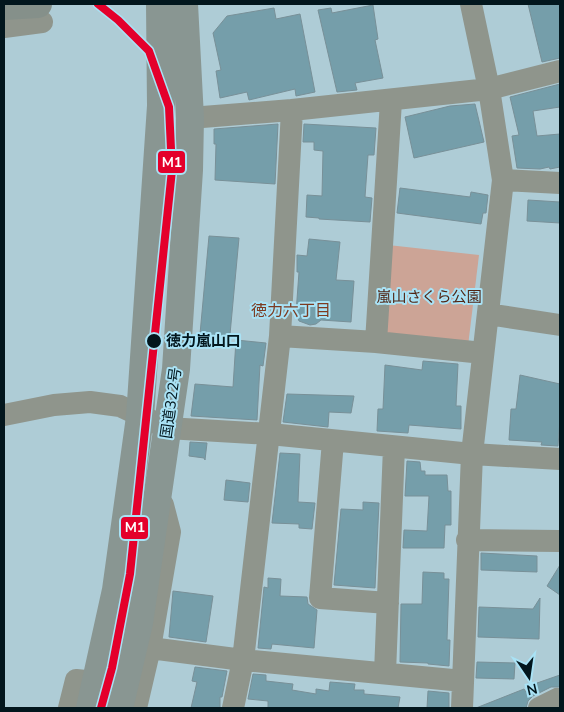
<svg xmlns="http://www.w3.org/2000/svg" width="564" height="712" font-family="'Nunito Sans','Noto Sans JP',sans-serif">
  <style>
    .green { fill: #cca496 }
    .building { fill: #759eaa; stroke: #789098 }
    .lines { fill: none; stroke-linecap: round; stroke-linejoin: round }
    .minor { stroke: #8f958c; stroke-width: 22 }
    .major { stroke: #85908a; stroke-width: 28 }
    .highway { stroke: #899692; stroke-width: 28 }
    .metro-1-casing { stroke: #a9e2f5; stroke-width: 11 }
    .metro-1 { stroke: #e4002b; stroke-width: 8 }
    .stop-dot { fill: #02161d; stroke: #a9e2f5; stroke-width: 2 }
    .labels { text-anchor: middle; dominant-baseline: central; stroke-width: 4; stroke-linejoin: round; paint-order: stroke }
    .park-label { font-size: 15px; fill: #502514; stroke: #a9e2f5 }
    .stop-label { font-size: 15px; font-weight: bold; fill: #02161d; stroke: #a9e2f5; text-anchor: start }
    .street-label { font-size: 15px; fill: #02161d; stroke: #a9e2f5 }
    .neighbourhood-label { font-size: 16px; fill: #7d3b21; stroke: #a9e2f5 }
    .line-badge { stroke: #a9e2f5; stroke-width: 2 }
    .badge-label { font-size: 14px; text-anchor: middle; font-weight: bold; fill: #fff }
  </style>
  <rect width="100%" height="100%" fill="#aeccd6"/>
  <path class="green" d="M388,245L479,255L468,346L383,338Z"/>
  <path class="building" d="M528,4H560V58L542,62Z
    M373,5L378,39L375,40L383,78L355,83L357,90L337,92L318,10L331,8L332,13Z
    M274,8L276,19L300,14L315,92L296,96L295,89L249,100L247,92L220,98L216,71L221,70L213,33L227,16Z
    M560,84V107L533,111L537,136L560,134V167L550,169L549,167L540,169L517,168L512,136L519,135L510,97Z
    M475,104L484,142L414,158L405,117L450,106Z
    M278,124L275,184L215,180L216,144H214V129Z
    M304,124L376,128L374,155H368L365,197L372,198L370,222L319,219V218L306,217L307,195L322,196L323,151L314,150V142H303Z
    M400,188L470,197L471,192L488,195L486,213H483L481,224L397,213Z
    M528,200L560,202V223L527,221Z
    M209,236L239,238L229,345H206L205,335L200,334Z
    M309,239L340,242L336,280L354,281L351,322L321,320L316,324L310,325L299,321L296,313L299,272H297V255L307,256Z
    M236,340L266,343L263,366L260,365L257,420L191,416L195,384L233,387Z
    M423,361L458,364L456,406H461V429L409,425L408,433L377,431L378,409H383L385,365L422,370Z
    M520,375L560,384V420L558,446L541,445L542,442L509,440L511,409H516Z
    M287,394L354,396L351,413L329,412L328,427L283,422Z
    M190,442L207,443L205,460L204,458L189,456Z
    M280,453L300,454L298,502L315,503L312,529L299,528V524L272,523Z
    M407,461L420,462L421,471H425V475H447L448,491H451V525H445L444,548H403L404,530L427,531L429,496H405Z
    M226,480L250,483L248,502L224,500Z
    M363,502L379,503L375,588L334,585L341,509L363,510Z
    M481,553L537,556V572L481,570Z
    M560,565V595L547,586Z
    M423,572L444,573V579H449L447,640H450L449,666L428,664V663L400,662L401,604H422Z
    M268,578L281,579L280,596L307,597L308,604L317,610L314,648L272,644L271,649L258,648L264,587L268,588Z
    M173,591L213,596L206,642L169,637Z
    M540,598L539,639L478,637L479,607L533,609Z
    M477,662L515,663L514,679L476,678Z
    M195,667L227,671L222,697H220V708H191L197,682L192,681Z
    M253,674L266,675V681L293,684L292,690L316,694V689L329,691L330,682L355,684L354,690H364V694L400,697L398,708H268V701L248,699Z
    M560,675V687H551L533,696L528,701L526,708H476L524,689L526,692L537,683Z
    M428,691L449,693V708H427Z"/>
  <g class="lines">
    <path class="minor" d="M4,27L42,22
      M292,110L489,89L560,71
      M190,118L292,110L280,336L243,660L233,708
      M503,180L560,183
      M488,314L560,325
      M280,336L376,342L483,353
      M376,342L391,101
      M4,415L54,405L90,402L120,406L167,428L270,434L472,454L560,459
      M333,441L320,598L388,603
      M467,540L560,541
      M150,648L243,660L463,681
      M385,673L394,447
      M69,708L76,680L96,682
      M136,708L150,648L170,532L163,505L158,498
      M462,708L472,454L503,180L489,89L471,4
      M539,708L557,699L560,702"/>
    <path class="major" d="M4,6L38,4"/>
    <path class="highway" d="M90,708L116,590L140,417L161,106L160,4
      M119,708L139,623L176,369L189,170L190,118L184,4"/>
    <g class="metro-1-casing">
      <path id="metro-1" d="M98,4L118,20L149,51L169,107L172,170L130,574L112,668L101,708"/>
    </g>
    <use href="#metro-1" class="metro-1"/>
  </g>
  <circle class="stop-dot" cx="154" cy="341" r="8"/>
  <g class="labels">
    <g class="park-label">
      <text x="429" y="297">嵐山さくら公園</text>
    </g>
    <g class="stop-label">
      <text x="166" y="341">徳力嵐山口</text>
    </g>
    <g class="street-label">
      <text transform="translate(171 403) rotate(-82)">国道322号</text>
    </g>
    <g class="neighbourhood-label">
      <text x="291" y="311">徳力六丁目</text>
    </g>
  </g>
  <g class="line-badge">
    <rect x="157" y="150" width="29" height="24" rx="5" fill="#e4002b"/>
    <rect x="120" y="516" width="29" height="24" rx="5" fill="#e4002b"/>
  </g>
  <g class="badge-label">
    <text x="172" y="167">M1</text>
    <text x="135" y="532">M1</text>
  </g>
  <rect width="564" height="712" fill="none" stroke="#02161d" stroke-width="10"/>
  <g transform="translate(529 677) rotate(167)" stroke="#a9e2f5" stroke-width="4" paint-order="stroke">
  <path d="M0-4L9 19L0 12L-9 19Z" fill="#02161d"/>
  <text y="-8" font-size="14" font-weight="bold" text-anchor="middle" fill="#02161d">N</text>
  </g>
</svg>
